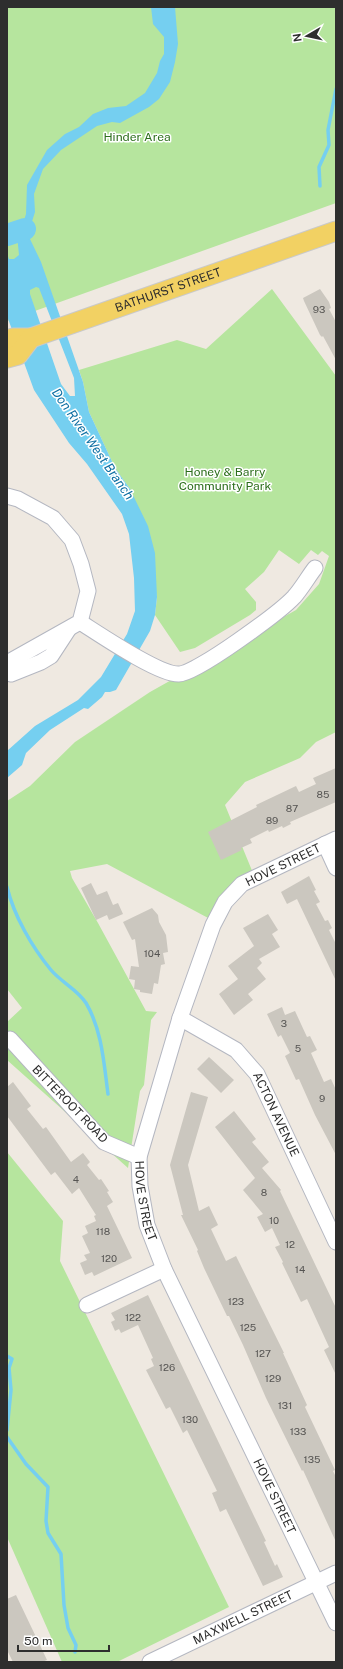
<svg xmlns="http://www.w3.org/2000/svg" width="343" height="1669" font-family="'Public Sans',sans-serif">
  <style>
    .green { fill: #b6e59e }
    .water { fill: #75cff0; fill-rule: evenodd }
    .lines { fill: none; stroke-linecap: round; stroke-linejoin: round }
    .stream { stroke: #75cff0; stroke-width: 3.5 }
    .river { stroke: #75cff0; stroke-width: 22 }
    .building { fill: #cbc7bf }
    .minor-casing { stroke: #b4b7c1; stroke-width: 17 }
    .major-casing { stroke: #c9c9c9; stroke-width: 21 }
    .minor { stroke: #fff; stroke-width: 15 }
    .major { stroke: #f2d163; stroke-width: 19 }
    .labels { text-anchor: middle; dominant-baseline: central; stroke-width: 3; stroke-linejoin: round; paint-order: stroke }
    .number-label { font-size: 10px; fill: #555452 }
    .park-label { font-size: 12px; fill: #2c6e1b; stroke: #fff }
    .street-label { font-size: 12px; fill: #2e2e2e; stroke: #fff }
    .water-label { font-size: 13px; font-style: italic; fill: #0d6fa3; stroke: #fff }
  </style>
  <rect width="100%" height="100%" fill="#efe9e1"/>
  <path class="green" d="M7,7H336V203L7,321Z
    M272,289L336,376V732L316,742L300,758L245,782L225,805L253,873L210,919L107,864L70,871L72,878L98,923L146,1011L157,1012L151,1020L144,1085L140,1091L128,1168L7,1060V1022L22,1008L7,989V801L30,786L75,742L150,692L296,610L319,584L329,556L322,551L318,555L311,550L299,564L279,550L264,572L245,589L256,602V610L250,615L195,648L180,652L155,615L157,597L130,489L115,468L89,412L83,382L79,370L177,340L206,349Z
    M7,1152L63,1221L60,1261L229,1607L117,1662H62L7,1537Z"/>
  <path class="water" d="M151,7H175L178,44L175,62L170,82L159,99L149,107L120,123L112,122L97,126L61,150L43,169L34,194L35,212L29,231L30,239L41,262L83,382L89,412L115,468L130,489L148,526L155,553L157,597L155,615L150,631L116,690L110,692H105L102,697L88,709L84,708L50,730L26,753L22,765L7,778L8,770H7V751L35,726L78,700L101,677L127,634L135,611L134,578L129,534L122,514L87,464L69,443L34,390L7,316V254L9,259H14L19,255L16,225L21,230L26,214L27,185L47,150L65,134L79,127L93,114L108,108L126,106L145,93L157,73L160,61L164,54V37L153,24ZM36,287L39,288L74,378L75,396H70L61,384L30,294V290Z"/>
  <g class="lines">
    <path class="stream" d="M320,186L319,167L329,145L328,130L336,89
      M7,887C14,916 32,947 51,970C61,982 78,990 86,1003C102,1030 104,1064 108,1094
      M7,1356L12,1359L9,1368L11,1390L7,1430
      M7,1437L26,1464L48,1487L46,1521L48,1533L61,1554L64,1605L68,1628L76,1645L75,1652"/>
    <path class="river" d="M7,235L25,229"/>
  </g>
  <path class="building" d="M320,289L329,302L331,308L329,309L336,322V360L323,336L322,337L320,335L304,301L303,298Z
    M336,768V802L290,822L291,824L283,828L282,826L269,832L268,830L250,839L252,843L241,848L242,850L221,860L208,832L257,807L256,805L296,786L299,792L316,784L313,778Z
    M309,876L316,890L314,891L320,902L316,904L325,921L328,920L332,928L329,930L336,944V981L297,899L287,904L281,892Z
    M91,883L97,895L107,891L113,905L118,903L123,914L109,920L107,915L96,920L81,888Z
    M152,908L158,915L159,922L166,935L168,952L163,953L165,964L161,965L158,984L154,983L152,994L140,992V990L134,989L135,980L129,979L131,966L139,967L135,939L132,940L123,922Z
    M268,914L278,930L272,934L280,947L259,959L262,963L257,968L266,979L248,994L253,1000L234,1015L219,994L238,979L228,966L254,946L243,928Z
    M282,1007L285,1015L295,1011L307,1037L310,1036L317,1050L311,1053L324,1082L331,1079L336,1090V1155L315,1115L299,1079L296,1080L285,1056L290,1053L281,1035L278,1037L267,1014Z
    M209,1057L234,1080L221,1093L197,1069Z
    M13,1082L31,1106L27,1109L43,1129L46,1127L71,1162L83,1153L90,1162L87,1165L99,1180L101,1179L109,1191L107,1192L113,1202L107,1206L132,1258L94,1276L92,1272L85,1275L80,1263L87,1260L84,1255L90,1253L82,1236L88,1233L85,1226L96,1221L94,1216L96,1215L79,1188L72,1194L55,1172L51,1175L7,1116V1087Z
    M191,1092L208,1097L188,1165L199,1211L209,1206L218,1225L211,1229L226,1261L236,1256L284,1353H283L307,1405L305,1407L335,1470L333,1471L336,1477V1542L303,1470L302,1471L266,1398L243,1345L229,1316H227L204,1268L197,1251L198,1250L181,1215H183L170,1165Z
    M234,1111L256,1139L252,1142L269,1162L262,1168L281,1190L280,1191L336,1308V1375L324,1350L329,1347L307,1299L301,1302L282,1263L283,1262L275,1247L280,1245L272,1228L265,1232L257,1217L263,1214L243,1190L255,1178L215,1127Z
    M148,1295L266,1541L264,1542L275,1566L277,1564L283,1577L263,1586L226,1509L220,1512L212,1493L217,1491L187,1430L183,1433L170,1407L166,1409L146,1370L154,1366L151,1359L153,1358L138,1325L121,1333L119,1329L115,1331L111,1322L115,1320L111,1313Z
    M16,1595L47,1660L42,1662H13L7,1650V1599Z"/>
  <g class="lines">
    <g class="minor-casing">
      <g id="minor">
        <path d="M7,496L18,499L53,518L72,540L81,564L88,591L80,622L7,663"/>
        <path d="M80,622C99,634 159,675 179,674C196,674 280,612 294,597C302,588 308,577 315,568"/>
        <path d="M7,673L11,674L41,662L51,656L68,630"/>
        <path id="s1" d="M336,839L242,884L225,902L213,925L180,1018L139,1157L140,1186L147,1225L164,1269L336,1623"/>
        <path d="M325,844L336,868"/>
        <path id="s2" d="M180,1018L236,1050L257,1074L336,1242"/>
        <path d="M10,1039L104,1142L139,1157"/>
        <path d="M87,1305L164,1269"/>
        <path id="s3" d="M150,1662L336,1573"/>
      </g>
    </g>
    <g class="major-casing">
      <g id="major">
        <path d="M7,340L13,338H31"/>
        <path id="s4" d="M7,358L18,355L31,338L336,231"/>
      </g>
    </g>
    <use href="#minor" class="minor"/>
    <use href="#major" class="major"/>
  </g>
  <g class="labels">
    <g class="number-label">
      <text x="319" y="309">93</text>
      <text x="323" y="794">85</text>
      <text x="292" y="808">87</text>
      <text x="272" y="820">89</text>
      <text x="152" y="953">104</text>
      <text x="284" y="1023">3</text>
      <text x="298" y="1048">5</text>
      <text x="322" y="1098">9</text>
      <text x="76" y="1179">4</text>
      <text x="264" y="1192">8</text>
      <text x="274" y="1220">10</text>
      <text x="103" y="1231">118</text>
      <text x="290" y="1244">12</text>
      <text x="109" y="1258">120</text>
      <text x="300" y="1269">14</text>
      <text x="236" y="1301">123</text>
      <text x="133" y="1317">122</text>
      <text x="248" y="1327">125</text>
      <text x="263" y="1353">127</text>
      <text x="167" y="1367">126</text>
      <text x="273" y="1378">129</text>
      <text x="285" y="1405">131</text>
      <text x="190" y="1419">130</text>
      <text x="298" y="1431">133</text>
      <text x="312" y="1459">135</text>
    </g>
    <g class="park-label">
      <text x="137" y="137">Hinder Area</text>
      <text x="225" y="472">Honey &amp; Barry<tspan x="225" dy="14">Community Park</tspan></text>
    </g>
    <g class="street-label">
      <text stroke="none"><textPath href="#s4" startOffset="178">BATHURST STREET</textPath></text>
      <text transform="translate(283 865) rotate(-26)">HOVE STREET</text>
      <text transform="translate(70 1104) rotate(46)">BITTEROOT ROAD</text>
      <text stroke="none"><textPath href="#s2" startOffset="141">ACTON AVENUE</textPath></text>
      <text stroke="none"><textPath href="#s1" startOffset="443">HOVE STREET</textPath></text>
      <text stroke="none"><textPath href="#s1" startOffset="767">HOVE STREET</textPath></text>
      <text stroke="none"><textPath href="#s3" startOffset="103">MAXWELL STREET</textPath></text>
    </g>
    <g class="water-label">
      <text transform="translate(93 444) rotate(55)">Don River West Branch</text>
    </g>
  </g>
  <rect width="343" height="1669" fill="none" stroke="#2e2e2e" stroke-width="16"/>
  <g transform="translate(307 36) rotate(261)" stroke="#ffffff" stroke-width="3" paint-order="stroke">
  <path d="M0-3L7 15L0 10L-7 15Z" fill="#2e2e2e"/>
  <text y="-6" font-size="11" font-weight="bold" text-anchor="middle" fill="#2e2e2e">N</text>
  </g>
  <path d="M18 1645v6h91v-6" fill="none" stroke="#2e2e2e" stroke-width="2"/>
  <text x="24" y="1645" font-size="12" fill="#2e2e2e" stroke="#ffffff" stroke-width="3" paint-order="stroke">50 m</text>
</svg>
